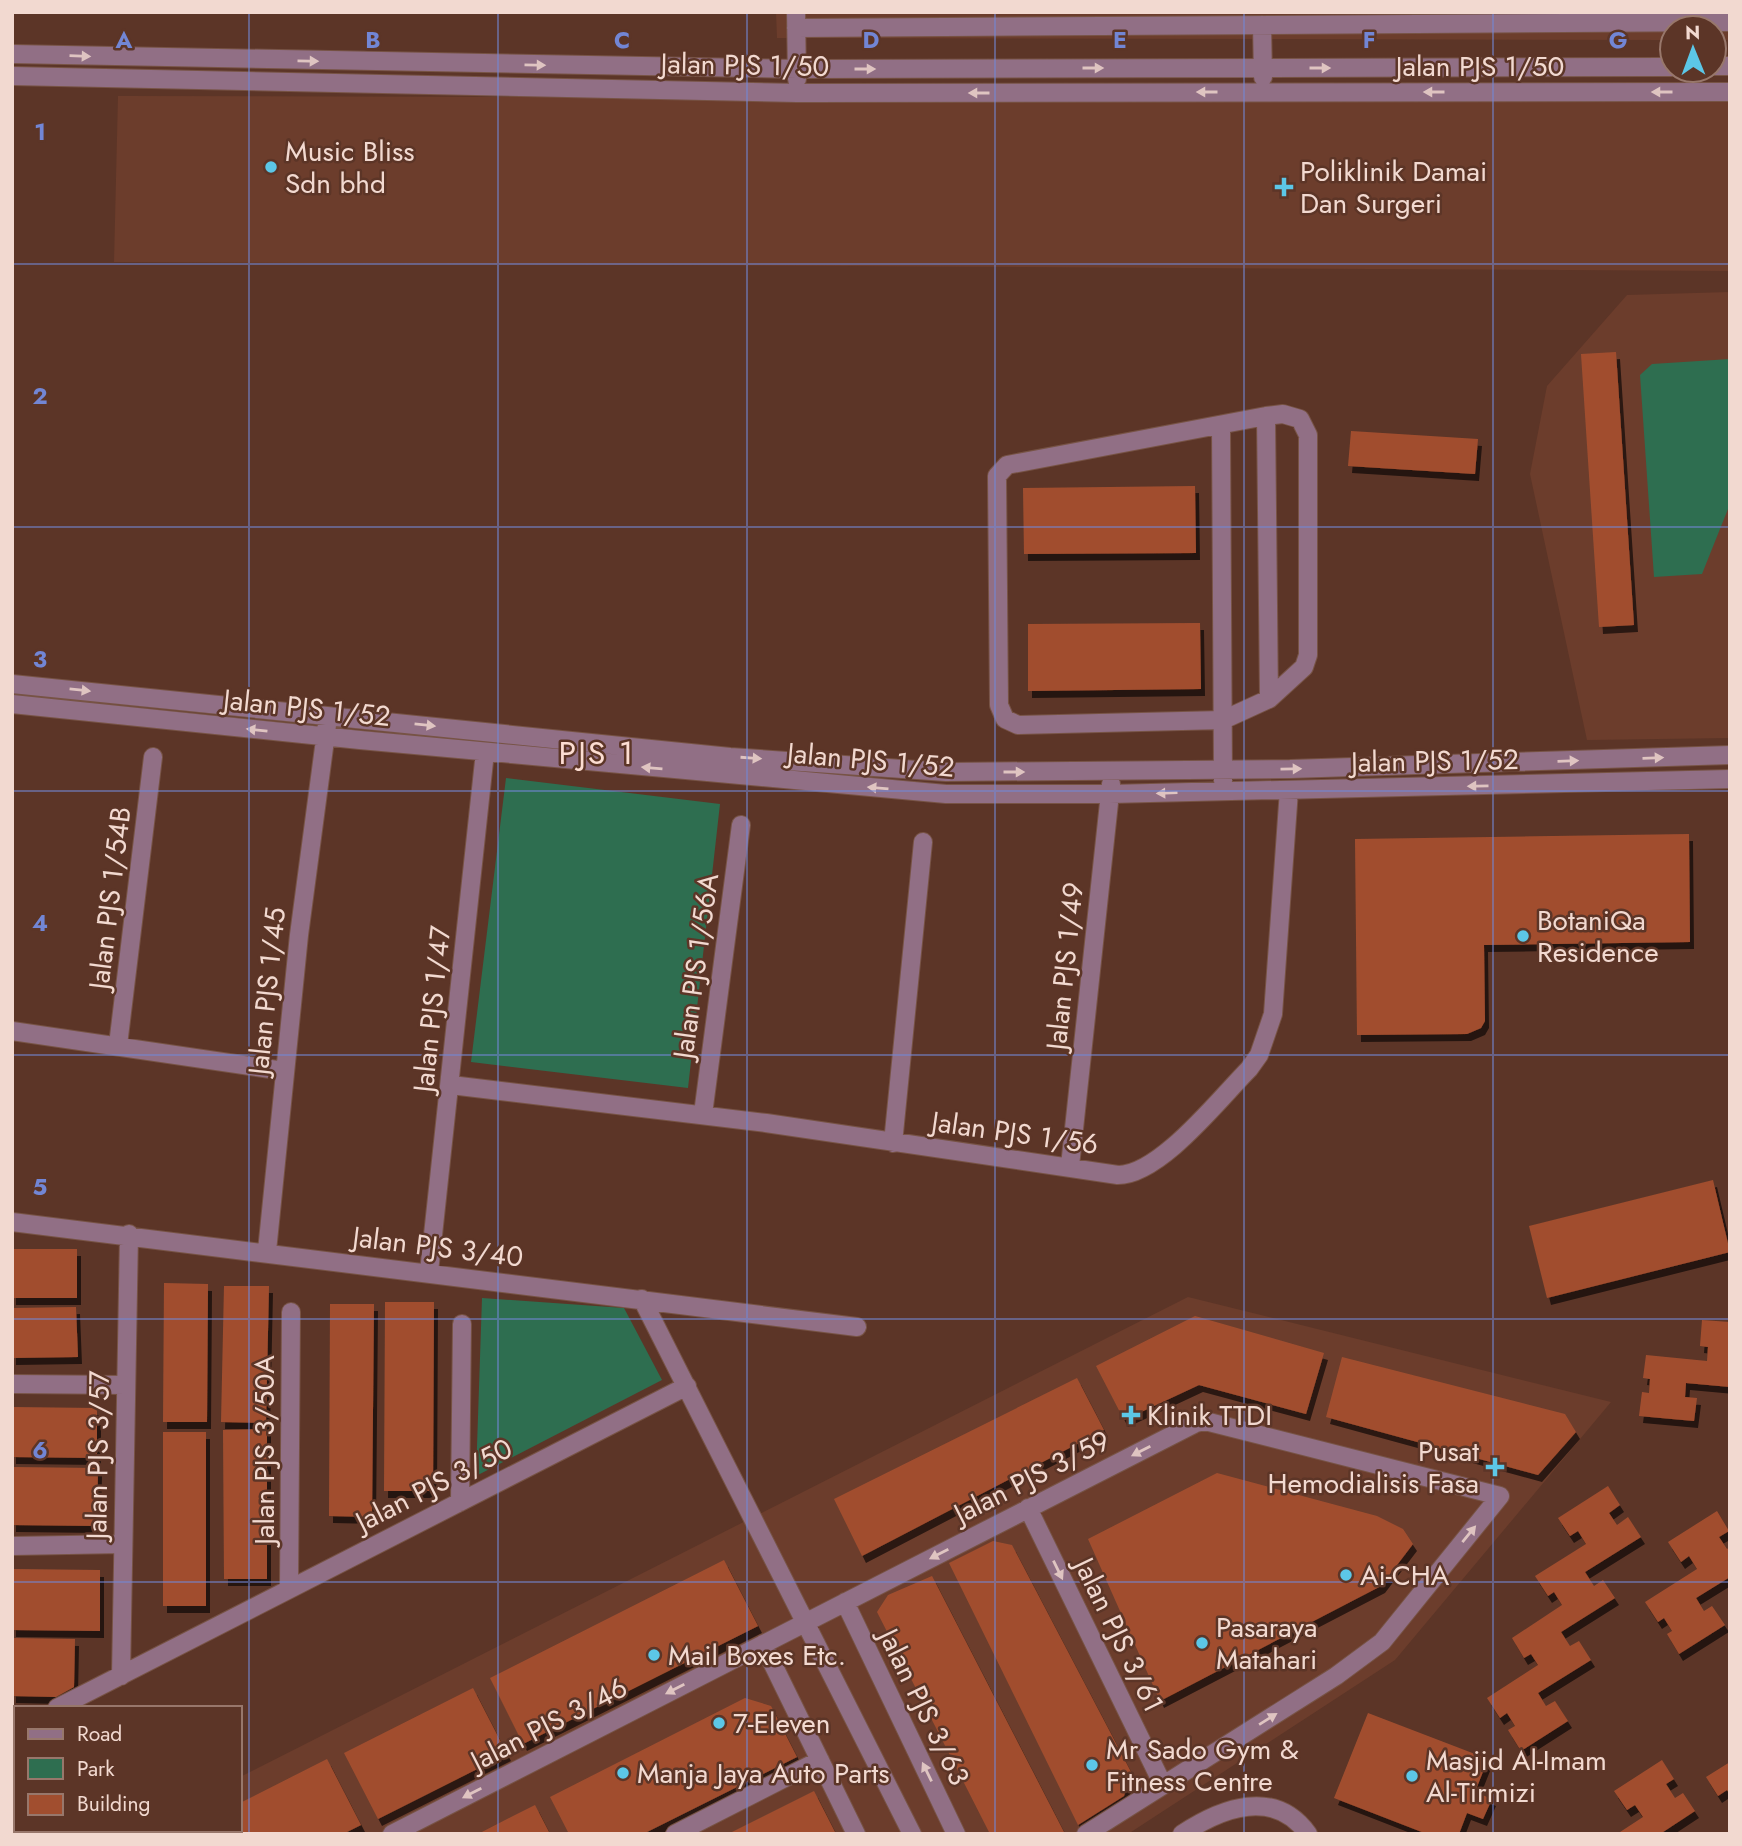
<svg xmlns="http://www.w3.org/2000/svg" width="1742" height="1846" font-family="Jost,sans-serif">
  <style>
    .built { fill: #6c3d2c }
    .green { fill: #2e6e50 }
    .building { fill: #a14e2f; filter: url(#shadow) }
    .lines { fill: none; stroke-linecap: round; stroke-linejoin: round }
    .minor-casing { stroke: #775345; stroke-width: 20 }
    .minor { stroke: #916f85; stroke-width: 18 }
    .oneway { fill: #dfc4c1 }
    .grid { fill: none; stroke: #7286d5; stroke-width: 2; stroke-opacity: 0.55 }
    .poi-dot { fill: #5cc7e7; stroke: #5c3527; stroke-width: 2.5 }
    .labels { text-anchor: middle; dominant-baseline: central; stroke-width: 5; stroke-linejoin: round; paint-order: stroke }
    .street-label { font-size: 28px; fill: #f2d9d0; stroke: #5c3527 }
    .poi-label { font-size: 28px; fill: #f2d9d0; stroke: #5c3527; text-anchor: start }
    .quarter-label { font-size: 32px; letter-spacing: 2px; fill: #fcddd2; stroke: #5c3527 }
    .grid-label { font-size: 23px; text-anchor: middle; font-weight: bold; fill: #7286d5; stroke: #5c3527; stroke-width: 5; stroke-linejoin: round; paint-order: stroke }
  </style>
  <defs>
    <filter id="shadow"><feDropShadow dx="4" dy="7" stdDeviation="0" flood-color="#0009"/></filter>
  </defs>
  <rect width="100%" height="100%" fill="#5c3527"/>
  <path class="built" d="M776,12H1730V40H1714V28H1672V40L777,38Z
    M118,96L1730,100V271L114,262Z
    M1730,292V738L1587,740L1530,474L1547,386L1627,295Z
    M1188,1297L1611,1402L1395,1660L1128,1834H128L135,1830H240V1777Z"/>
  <path class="green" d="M1730,359V504L1702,574L1654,577L1640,375L1652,364Z
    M506,778L720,804L688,1088L471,1062Z
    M482,1298L624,1308L662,1380L476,1476Z"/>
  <path class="building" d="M1616,352L1634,625L1599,627L1581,354Z
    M1351,431L1478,439L1475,474L1348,466Z
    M1195,486L1196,553L1024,554L1023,488Z
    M1200,623L1201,689L1028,691V624Z
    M1689,834L1690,942L1484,945L1485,1021L1481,1028L1467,1034L1357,1035L1355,839Z
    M1713,1180L1730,1252L1547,1298L1529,1226Z
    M12,1249H77V1298H12Z
    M164,1283L208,1284L207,1422H163Z
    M224,1286H269L266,1423L221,1422Z
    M385,1302H434L433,1491H384Z
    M330,1304H374L372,1517L329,1516Z
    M76,1307L78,1357L12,1358V1308Z
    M1195,1316L1324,1353L1306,1414L1199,1385L1124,1420L1096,1366Z
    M1702,1320L1730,1322V1387L1686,1383L1685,1397L1697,1398L1694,1421L1639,1416L1642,1392L1649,1393L1650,1379L1643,1378L1646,1355L1707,1361L1708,1347L1700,1346Z
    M1342,1357L1565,1414L1576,1432L1538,1475L1326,1417Z
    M1077,1378L1104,1430L862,1556L834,1499Z
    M12,1407L97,1408V1458L12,1457Z
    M267,1429V1579H224L223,1430Z
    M163,1432H206V1606H163Z
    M12,1467L98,1468L97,1526L12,1525Z
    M1217,1473L1377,1516L1403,1529L1413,1544L1381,1586L1160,1701L1088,1539Z
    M1608,1486L1620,1505L1609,1513L1617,1525L1628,1517L1641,1537L1585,1572L1594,1586L1603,1580L1615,1598L1561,1632L1570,1646L1579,1641L1591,1660L1538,1693L1546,1706L1555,1701L1568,1721L1521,1751L1508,1730L1515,1726L1507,1713L1500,1718L1487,1698L1538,1665L1531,1654L1524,1658L1512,1638L1562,1605L1554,1592L1548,1596L1535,1576L1586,1544L1578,1531L1570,1536L1558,1518Z
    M1717,1511L1729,1531L1719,1537L1727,1549L1730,1547V1577L1696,1598L1704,1611L1712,1606L1725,1625L1679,1654L1667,1634L1672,1631L1664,1618L1658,1622L1645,1602L1697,1569L1689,1556L1681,1562L1668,1542Z
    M993,1541L1012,1545L1131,1772L1124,1796L1078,1825L949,1563Z
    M724,1560L758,1626L523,1744L490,1678Z
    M12,1569L100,1570V1631L12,1630Z
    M932,1576L1065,1834H990L877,1612L888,1595Z
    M12,1638L75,1639L74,1687L56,1697L12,1696Z
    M473,1688L507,1754L378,1819L344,1753Z
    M745,1698L771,1706L797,1757L643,1834H569L550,1797Z
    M1368,1713L1488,1759L1475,1792L1492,1799L1483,1819L1467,1813L1459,1834H1427L1334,1798Z
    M327,1759L361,1825L343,1834H179L186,1830H240V1803Z
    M1662,1760L1674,1779L1666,1784L1675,1798L1683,1793L1695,1811L1660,1834H1617L1643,1817L1635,1805L1627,1810L1614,1791Z
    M1730,1762V1794L1727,1790L1718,1796L1706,1777Z
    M814,1791L836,1834H728Z
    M535,1805L550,1834H478L513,1816Z"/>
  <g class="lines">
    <g class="minor-casing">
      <path id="minor" d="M796,12L797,79
        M1262,25L1263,77
        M796,28L1730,22
        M12,54L797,69L1672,67
        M1714,66H1730
        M12,76L797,93L1730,92
        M1266,416L1283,414L1300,419L1308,435V655L1304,667L1269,699L1223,720L1018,725L1005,719L999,705L997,476L1007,465L1266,416L1269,699
        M1221,425L1223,781
        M12,684L730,757L946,772L1290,769L1730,755
        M12,704L360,740L946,794H1110L1730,779
        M12,1031L284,1071
        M118,1045L153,757
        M451,1085L766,1123L1118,1175C1160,1175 1220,1098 1249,1069L1259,1055L1273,1014L1289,790
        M703,1114L741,825
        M893,1143L923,842
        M1070,1166L1111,784
        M12,1222L857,1327
        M267,1251L299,935L327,725
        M429,1272L485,752
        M642,1299L912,1834
        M12,1384L126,1385
        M460,1502L462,1324
        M1028,1508L1163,1785
        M12,1546L123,1544
        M289,1587L291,1312
        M845,1602L956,1834
        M763,1644L856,1834
        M121,1676L129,1234
        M57,1708L687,1386
        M12,1717H16
        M392,1834L1196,1423L1205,1421L1500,1496L1382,1642L1336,1676L1086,1834
        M675,1834L820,1760
        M1182,1834C1223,1807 1275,1788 1308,1834"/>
    </g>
    <use href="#minor" class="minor"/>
  </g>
  <defs><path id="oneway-solid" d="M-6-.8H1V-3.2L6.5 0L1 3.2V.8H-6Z" transform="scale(1.75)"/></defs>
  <g class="oneway">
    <use href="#oneway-solid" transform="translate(80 56) rotate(2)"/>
    <use href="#oneway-solid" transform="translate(308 61) rotate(1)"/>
    <use href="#oneway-solid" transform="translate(535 65) rotate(1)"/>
    <use href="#oneway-solid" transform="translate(1093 68)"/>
    <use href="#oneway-solid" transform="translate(1320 68)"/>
    <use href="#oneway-solid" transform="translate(865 69)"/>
    <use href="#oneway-solid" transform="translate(1207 92) rotate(180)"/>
    <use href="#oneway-solid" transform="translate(1434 92) rotate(180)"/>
    <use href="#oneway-solid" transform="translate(1662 92) rotate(180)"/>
    <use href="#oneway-solid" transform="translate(979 93) rotate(180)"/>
    <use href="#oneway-solid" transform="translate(80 690) rotate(6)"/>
    <use href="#oneway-solid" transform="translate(425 725) rotate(6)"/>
    <use href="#oneway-solid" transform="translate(257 730) rotate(-174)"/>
    <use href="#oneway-solid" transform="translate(751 758) rotate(4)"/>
    <use href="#oneway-solid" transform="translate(1653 758) rotate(-2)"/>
    <use href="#oneway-solid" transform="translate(1568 761) rotate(-2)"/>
    <use href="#oneway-solid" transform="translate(652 768) rotate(-175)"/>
    <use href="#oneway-solid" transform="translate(1291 769) rotate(-1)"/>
    <use href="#oneway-solid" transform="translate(1014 772)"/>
    <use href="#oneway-solid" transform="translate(1478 786) rotate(179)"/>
    <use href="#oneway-solid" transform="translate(878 788) rotate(-175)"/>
    <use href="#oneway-solid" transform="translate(1167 793) rotate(178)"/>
    <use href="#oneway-solid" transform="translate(1141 1451) rotate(153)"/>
    <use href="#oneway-solid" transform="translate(1469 1534) rotate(-51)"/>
    <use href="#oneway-solid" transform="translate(939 1554) rotate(153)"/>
    <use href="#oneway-solid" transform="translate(1058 1570) rotate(64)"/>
    <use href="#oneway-solid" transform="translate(675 1689) rotate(153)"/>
    <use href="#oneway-solid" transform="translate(1268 1719) rotate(-32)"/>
    <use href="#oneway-solid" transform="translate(927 1772) rotate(-116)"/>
    <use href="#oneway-solid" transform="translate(472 1793) rotate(153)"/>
  </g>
  <path class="grid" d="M249,12V1834M498,12V1834M747,12V1834M995,12V1834M1244,12V1834M1493,12V1834M12,264H1730M12,527H1730M12,791H1730M12,1055H1730M12,1319H1730M12,1582H1730"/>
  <g class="poi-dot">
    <circle cx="271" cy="167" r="7"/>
    <path d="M1280.5 176.5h7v7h7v7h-7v7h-7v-7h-7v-7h7z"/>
    <circle cx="1523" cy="936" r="7"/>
    <path d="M1127.5 1404.5h7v7h7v7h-7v7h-7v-7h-7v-7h7z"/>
    <path d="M1491.5 1456.5h7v7h7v7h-7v7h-7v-7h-7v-7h7z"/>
    <circle cx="1346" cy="1575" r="7"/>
    <circle cx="1202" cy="1643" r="7"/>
    <circle cx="654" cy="1655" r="7"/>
    <circle cx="719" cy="1723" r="7"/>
    <circle cx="1092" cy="1765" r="7"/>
    <circle cx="623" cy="1773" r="7"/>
    <circle cx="1412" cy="1776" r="7"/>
  </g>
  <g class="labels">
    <g class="street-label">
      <text transform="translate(745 65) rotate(1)">Jalan PJS 1/50</text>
      <text x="1480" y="66">Jalan PJS 1/50</text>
      <text transform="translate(307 708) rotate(6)">Jalan PJS 1/52</text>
      <text transform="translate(871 760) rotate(5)">Jalan PJS 1/52</text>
      <text transform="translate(1435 761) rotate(-1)">Jalan PJS 1/52</text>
      <text transform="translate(110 898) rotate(-83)">Jalan PJS 1/54B</text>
      <text transform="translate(696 966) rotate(-82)">Jalan PJS 1/56A</text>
      <text transform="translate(1065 966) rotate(-84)">Jalan PJS 1/49</text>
      <text transform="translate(267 991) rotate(-84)">Jalan PJS 1/45</text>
      <text transform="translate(432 1009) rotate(-84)">Jalan PJS 1/47</text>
      <text transform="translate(1015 1133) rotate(8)">Jalan PJS 1/56</text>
      <text transform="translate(438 1247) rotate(7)">Jalan PJS 3/40</text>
      <text transform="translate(264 1450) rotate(-90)">Jalan PJS 3/50A</text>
      <text transform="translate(98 1455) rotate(-89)">Jalan PJS 3/57</text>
      <text transform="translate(1032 1477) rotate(-27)">Jalan PJS 3/59</text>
      <text transform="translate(434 1485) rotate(-27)">Jalan PJS 3/50</text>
      <text transform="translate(1119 1635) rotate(64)">Jalan PJS 3/61</text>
      <text transform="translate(924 1707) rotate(64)">Jalan PJS 3/63</text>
      <text transform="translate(549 1724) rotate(-27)">Jalan PJS 3/46</text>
    </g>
    <g class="poi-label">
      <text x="285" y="151">Music Bliss<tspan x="285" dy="32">Sdn bhd</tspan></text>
      <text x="1300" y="171">Poliklinik Damai<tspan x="1300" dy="32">Dan Surgeri</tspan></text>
      <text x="1537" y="920">BotaniQa<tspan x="1537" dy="32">Residence</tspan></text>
      <text x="1147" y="1415">Klinik TTDI</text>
      <text x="1479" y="1451" text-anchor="end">Pusat<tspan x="1479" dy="32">Hemodialisis Fasa</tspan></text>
      <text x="1360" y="1575">Ai-CHA</text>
      <text x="1216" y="1627">Pasaraya<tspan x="1216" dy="32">Matahari</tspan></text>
      <text x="668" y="1655">Mail Boxes Etc.</text>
      <text x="733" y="1723">7-Eleven</text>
      <text x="1106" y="1749">Mr Sado Gym &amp;<tspan x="1106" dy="32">Fitness Centre</tspan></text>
      <text x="1426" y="1760">Masjid Al-Imam<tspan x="1426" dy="32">Al-Tirmizi</tspan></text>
      <text x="637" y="1773">Manja Jaya Auto Parts</text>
    </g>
    <g class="quarter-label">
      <text x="597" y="753">PJS 1</text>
    </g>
  </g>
  <g class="grid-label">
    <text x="124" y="48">A</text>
    <text x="373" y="48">B</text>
    <text x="622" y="48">C</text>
    <text x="871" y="48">D</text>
    <text x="1120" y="48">E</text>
    <text x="1369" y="48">F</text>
    <text x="1618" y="48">G</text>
    <text x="40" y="140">1</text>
    <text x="40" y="404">2</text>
    <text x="40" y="667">3</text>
    <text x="40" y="931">4</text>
    <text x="40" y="1195">5</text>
    <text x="40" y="1458">6</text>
  </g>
  <rect width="1742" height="1846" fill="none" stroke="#f2d9d0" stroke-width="28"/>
  <rect x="14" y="1706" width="228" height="126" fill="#5c3527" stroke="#98776b" stroke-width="2"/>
  <rect x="28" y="1729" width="35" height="10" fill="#916f85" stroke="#98776b" stroke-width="2"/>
  <text x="77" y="1741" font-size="21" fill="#f2d9d0">Road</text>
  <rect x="28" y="1758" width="35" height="21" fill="#2e6e50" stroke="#98776b" stroke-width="2"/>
  <text x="77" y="1776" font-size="21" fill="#f2d9d0">Park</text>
  <rect x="28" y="1794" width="35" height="21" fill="#a14e2f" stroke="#98776b" stroke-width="2"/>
  <text x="77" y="1811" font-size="21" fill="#f2d9d0">Building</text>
  <g transform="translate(1693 49) rotate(359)"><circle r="33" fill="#5c3527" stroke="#98776b" stroke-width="2"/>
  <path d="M0-5L12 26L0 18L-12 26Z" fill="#5cc7e7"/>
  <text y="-10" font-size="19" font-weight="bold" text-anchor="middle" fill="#f2d9d0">N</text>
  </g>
</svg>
